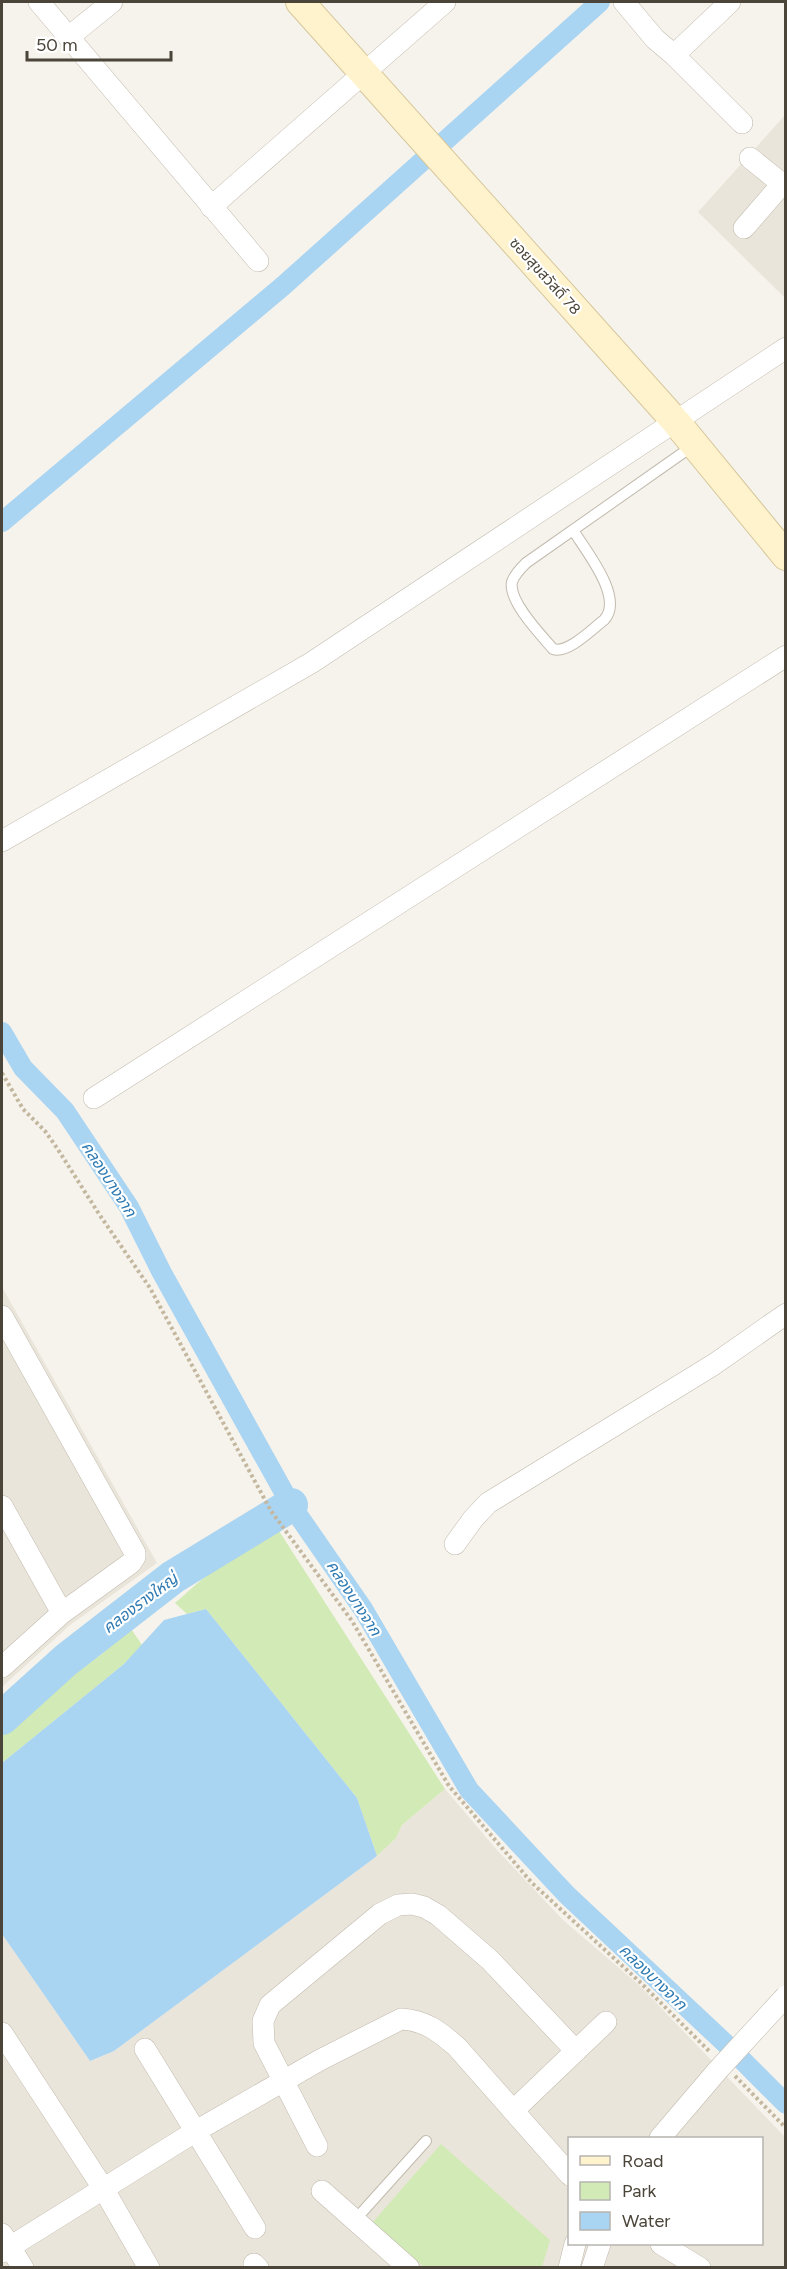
<svg xmlns="http://www.w3.org/2000/svg" width="787" height="2269" font-family="Figtree,'Noto Sans Thai',sans-serif">
  <style>
    .residential { fill: #eae5da; fill-rule: evenodd }
    .green { fill: #d2eab5 }
    .water { fill: #a9d4f2 }
    .lines { fill: none; stroke-linecap: round; stroke-linejoin: round }
    .canal { stroke: #a9d4f2; stroke-width: 20 }
    .river { stroke: #a9d4f2; stroke-width: 34 }
    .lane-casing { stroke: #c2bbae; stroke-width: 12 }
    .street-casing { stroke: #c2bbae; stroke-width: 22 }
    .secondary-casing { stroke: #d6c79b; stroke-width: 30 }
    .path { stroke: #c4b79f; stroke-width: 4; stroke-dasharray: 3 3; stroke-linecap: butt }
    .lane { stroke: #fff; stroke-width: 10 }
    .street { stroke: #fff; stroke-width: 21 }
    .secondary { stroke: #fff3cd; stroke-width: 28 }
    .street-bridge-casing { stroke: #c2bbae; stroke-width: 22; stroke-linecap: butt }
    .street-bridge { stroke: #fff; stroke-width: 21 }
    .labels { text-anchor: middle; dominant-baseline: central; stroke-width: 4.5; stroke-linejoin: round; paint-order: stroke }
    .street-label { font-size: 15px; fill: #4b4439; stroke: #fff }
    .water-label { font-size: 16px; font-style: italic; fill: #2e7ab2; stroke: #fff }
  </style>
  <rect width="100%" height="100%" fill="#f6f3ec"/>
  <path class="residential" d="M785,115V298L698,212Z
    M2,1287L157,1563L70,1625L2,1687Z
    M445,1789L497,1850L563,1920L639,1985L785,2137V2267H2V1934L90,2061L114,2051L377,1856L396,1838L402,1825ZM570,2138H762V2244H570Z"/>
  <path class="green" d="M268,1530L279,1531L445,1789L402,1825L396,1838L377,1856L357,1798L206,1609L187,1614L175,1603L200,1581Z
    M127,1623L142,1645L124,1664L2,1763V1731L29,1706L102,1654Z
    M441,2144L550,2240L542,2267H424L373,2222Z"/>
  <path class="water" d="M206,1609L357,1798L377,1856L114,2051L90,2061L2,1934V1763L124,1664L164,1620Z"/>
  <g class="lines">
    <path class="canal" d="M2,522L283,286L600,2
      M2,1032L23,1068L65,1111L129,1207L162,1273L291,1505L363,1609L469,1790L567,1895L727,2045L786,2104"/>
    <path class="river" d="M2,1718L66,1660L173,1577L291,1505"/>
    <g class="lane-casing">
      <path id="lane" d="M573,530C585,550 625,598 604,620C592,629 568,654 553,649C541,635 508,601 512,582C514,575 521,568 526,563L694,445
        M355,2220L426,2141"/>
    </g>
    <g class="street-casing">
      <path id="street" d="M39,2L258,261
        M624,2L655,39L674,55L730,2
        M70,36L112,2
        M674,55L742,123
        M750,158L786,187
        M211,207L445,2
        M744,228L782,184
        M2,841L311,663L786,348
        M94,1098L786,656
        M2,1316L135,1553V1557L131,1563L62,1613L2,1667
        M2,1506L62,1613
        M455,1544L473,1519L488,1503L713,1365L786,1314
        M2,2033L103,2188L149,2268
        M145,2049L255,2228
        M513,2111L606,2022
        M660,2138L718,2070
        M317,2146L264,2043L263,2021L270,2005L380,1914L398,1905L412,1904L424,1907L438,1915L490,1960L576,2051
        M322,2191L409,2268
        M2,2234L23,2268
        M661,2244L700,2268
        M2,2252L196,2131L320,2060L401,2019C425,2020 440,2032 457,2047L570,2175
        M254,2264L258,2268
        M569,2268L575,2244
        M592,2268L600,2244"/>
    </g>
    <g class="secondary-casing">
      <path id="secondary" d="M300,2L676,422L786,556"/>
    </g>
    <path class="path" d="M2,1073L23,1109L45,1131L57,1148L99,1214L150,1288L271,1511L352,1621L449,1786L532,1883L641,1983L710,2052
      M735,2076L786,2128"/>
    <use href="#lane" class="lane"/>
    <use href="#street" class="street"/>
    <use href="#secondary" class="secondary"/>
    <g class="street-bridge-casing">
      <path id="street-bridge" d="M718,2070L786,1996"/>
    </g>
    <use href="#street-bridge" class="street-bridge"/>
  </g>
  <g class="labels">
    <g class="street-label">
      <text transform="translate(545 276) rotate(48)">ซอยสุขสวัสดิ์ 78</text>
    </g>
    <g class="water-label">
      <text transform="translate(109 1179) rotate(57)">คลองบางจาก</text>
      <text transform="translate(354 1598) rotate(57)">คลองบางจาก</text>
      <text transform="translate(140 1603) rotate(-37)">คลองรางใหญ่</text>
      <text transform="translate(653 1977) rotate(44)">คลองบางจาก</text>
    </g>
  </g>
  <rect width="787" height="2269" fill="none" stroke="#4b4439" stroke-width="6"/>
  <rect x="568" y="2137" width="195" height="108" fill="#ffffff" stroke="#b7b4b0" stroke-width="1.5"/>
  <rect x="580" y="2156" width="30" height="9" fill="#fff3cd" stroke="#b7b4b0" stroke-width="1.5"/>
  <text x="622" y="2167" font-size="18" fill="#4b4439">Road</text>
  <rect x="580" y="2182" width="30" height="18" fill="#d2eab5" stroke="#b7b4b0" stroke-width="1.5"/>
  <text x="622" y="2197" font-size="18" fill="#4b4439">Park</text>
  <rect x="580" y="2212" width="30" height="18" fill="#a9d4f2" stroke="#b7b4b0" stroke-width="1.5"/>
  <text x="622" y="2227" font-size="18" fill="#4b4439">Water</text>
  <path d="M27 51v9h144v-9" fill="none" stroke="#4b4439" stroke-width="3"/>
  <text x="36" y="51" font-size="18" fill="#4b4439" stroke="#ffffff" stroke-width="4.5" paint-order="stroke">50 m</text>
</svg>
